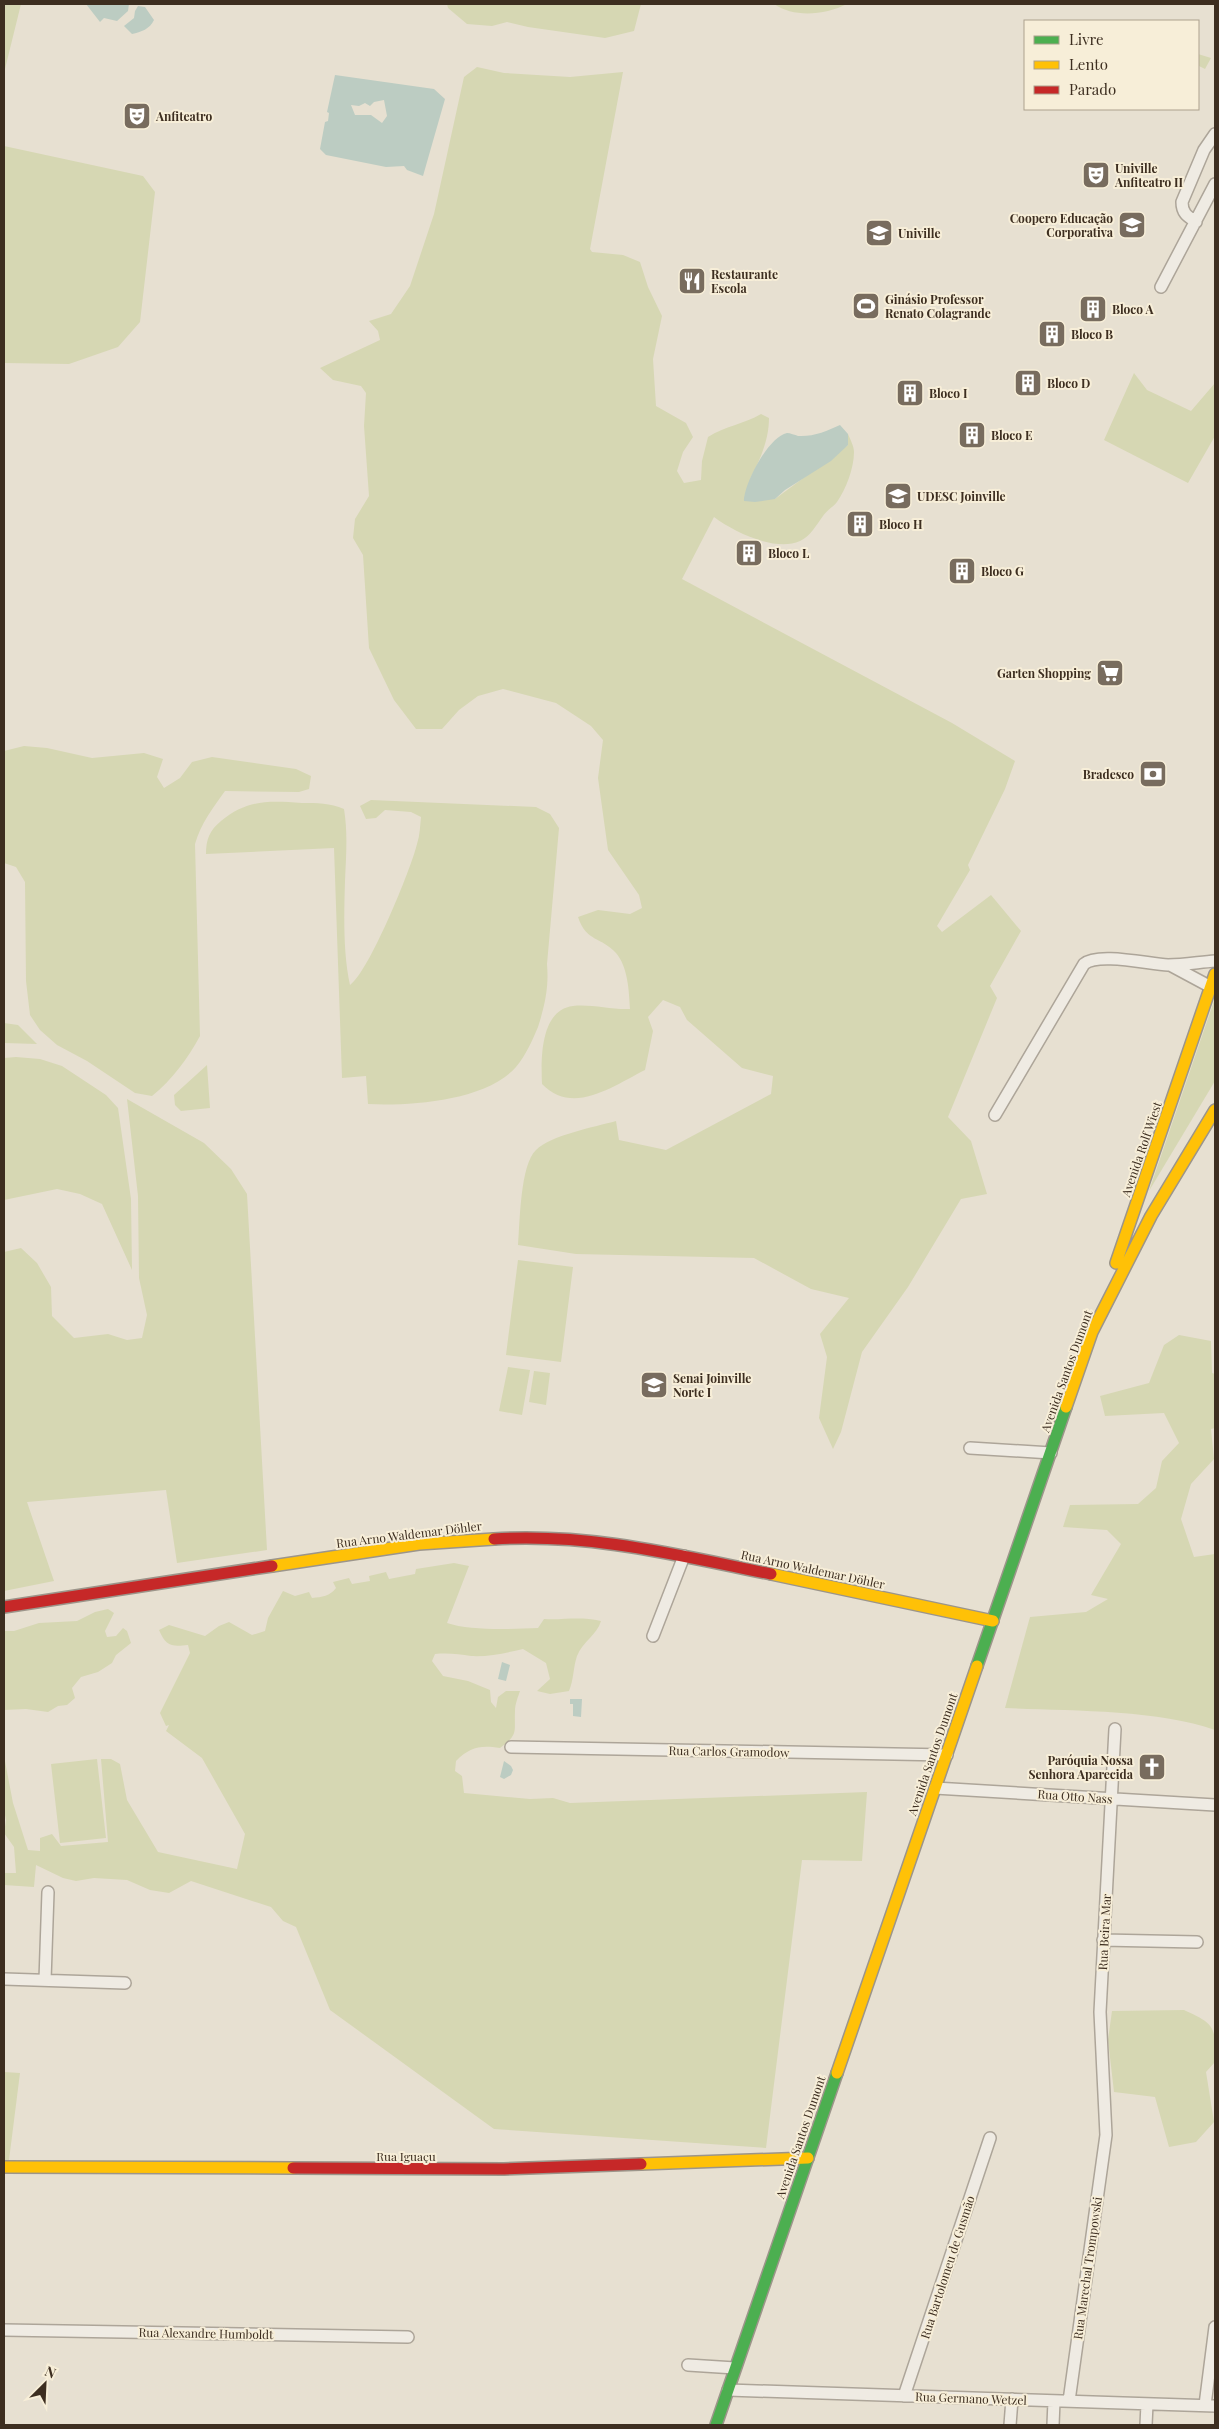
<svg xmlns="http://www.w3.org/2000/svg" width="1219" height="2429" font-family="'Playfair Display',serif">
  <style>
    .green { fill: #d6d7b3 }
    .water { fill: #bcccc2; fill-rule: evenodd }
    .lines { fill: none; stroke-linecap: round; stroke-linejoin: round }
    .street-casing { stroke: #ada599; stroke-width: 14 }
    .fast-casing { stroke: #9c958a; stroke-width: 14 }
    .slow-casing { stroke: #9c958a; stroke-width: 14 }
    .jam-casing { stroke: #9c958a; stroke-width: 14 }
    .street { stroke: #efebe3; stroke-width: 11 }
    .fast { stroke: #4caf50; stroke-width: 11 }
    .slow { stroke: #ffc107; stroke-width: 11 }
    .jam { stroke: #c62828; stroke-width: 11 }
    .labels { text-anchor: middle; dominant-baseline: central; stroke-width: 4; stroke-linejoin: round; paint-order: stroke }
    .poi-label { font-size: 12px; font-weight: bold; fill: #3d2e20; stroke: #f7eed8; text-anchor: start }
    .street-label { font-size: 12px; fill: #3d2e20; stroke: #f7eed8 }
  </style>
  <rect width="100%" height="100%" fill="#e7e0d1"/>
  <path class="green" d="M4,4H21L4,73Z
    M447,4H641L634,31L605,38L528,27L507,22L492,26L467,24L448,8Z
    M774,4H847C825,15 794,18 774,4Z
    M1198,54L1211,58L1205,69L1199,66Z
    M477,67L504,73L570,77L623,72L590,249L592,252L623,255L640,262L648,287L662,316L653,359L656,406L686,423L693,437L683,452L677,471L684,483L701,480L702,461L708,437C725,426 744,424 761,414L769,418C769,440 760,460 750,479L775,499L848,445V434C850,439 854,446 854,452C854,468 846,489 837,502C833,507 827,510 823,516C817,524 810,537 800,541C775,552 734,532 714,517L682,579L952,723L1015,761L1005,789L968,865L970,870L937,926L942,932L991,895L1021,931L990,986L997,998L948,1117L971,1141L987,1194L961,1199L908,1287L862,1352L841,1432L833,1449L819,1418L827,1357L820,1334L849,1298L811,1289L754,1258L576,1254L518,1245C520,1223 520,1165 536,1150C551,1135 595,1127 616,1121L619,1140L666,1150L771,1094L773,1076L742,1068L687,1020L680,1007L663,1000L648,1017L653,1031L645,1070C613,1086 573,1116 542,1084C541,1059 540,1010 573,1006C591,1004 612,1010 630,1009C629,991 628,967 616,953C602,937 586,942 578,917L598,910L630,914L642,908L639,895L608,850L598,778L603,740L591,726L556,703L503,689L478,696L459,710L442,729H416L394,700L369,648L363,555L353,538L355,519L369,496L364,426L366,393L361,386L333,380L320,368L380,340L378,331L369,321L391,314L410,286L434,214L464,77Z
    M4,146L143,176L155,192L140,322L118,347L69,364L4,363Z
    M1134,373L1147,390L1191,411L1215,383V436L1188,483L1104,440Z
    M24,746L47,748L92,758L144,753L163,759L157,777L164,788L180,778L192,762L212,757L296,769L311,776L309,789L299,792L225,791C213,808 201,823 195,844L200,1036C188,1058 172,1080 152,1096L135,1093L87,1061L57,1045L40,1030L30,1015L26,981L25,882L16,867L4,863V751Z
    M371,800L536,807L550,814L559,828L547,964C549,987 545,1005 538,1027C532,1041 526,1055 516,1067C486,1101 411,1106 368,1104L366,1076L342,1078L334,848L206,854C206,839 210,830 221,821C248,799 269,801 302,803C317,803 330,803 344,809C348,833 346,857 345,881C344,915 343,953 350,985C369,972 411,869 417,844C420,835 420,826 421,817L411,812L385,810L376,818L366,819L360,806Z
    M1215,998V1081L1149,1191Z
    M4,1023L18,1025L37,1044L4,1043Z
    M16,1057L40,1059L62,1066L106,1095L118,1108L131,1199L132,1270L102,1204L80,1194L57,1189L4,1200V1058Z
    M207,1065L210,1108L181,1111L175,1105L174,1095Z
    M127,1099L204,1143L231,1169L247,1194L267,1550L177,1563L166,1490L27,1502L54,1581L4,1591V1252L21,1248L37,1263L51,1287L52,1316L74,1338L108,1334L127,1340L142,1338L147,1315L139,1278L138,1196Z
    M518,1260L573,1267L561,1362L506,1355Z
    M1179,1335L1211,1341L1212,1373L1215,1374V1428L1211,1429L1214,1459L1191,1484L1181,1519L1194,1557L1215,1554V1730C1157,1709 1067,1711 1005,1708L1030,1617L1086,1612L1108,1599L1091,1595L1121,1544L1107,1530L1063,1527L1070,1505L1138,1504L1156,1488L1162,1461L1179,1443L1164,1413L1105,1416L1100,1396L1149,1383L1164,1345Z
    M508,1367L530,1370L522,1415L499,1411Z
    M534,1371L550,1373L546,1405L529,1402Z
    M454,1563L469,1566L447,1623C470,1631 512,1629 538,1628L544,1619C565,1620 580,1616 601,1621C597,1635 583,1641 577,1656C573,1668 574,1679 569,1691L550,1694L537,1691L550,1679L546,1663L523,1649C506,1653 488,1657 471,1656C459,1654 448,1653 435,1654L432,1661L443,1676L468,1681L490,1690L491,1702L496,1708L498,1697L506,1691H520C518,1697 515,1704 515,1711C514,1732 519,1734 500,1748C480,1745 470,1747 456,1761L455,1771L462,1776L464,1793L530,1799L553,1798L570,1803L867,1792L862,1861L802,1860L766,2148L494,2129L330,2010L296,1927L283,1921L271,1907L191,1881L169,1893L150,1890L127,1880L94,1878L76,1881L63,1878L36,1865L34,1887L4,1885V1873H16L14,1847L4,1833L6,1820L4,1810V1756L13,1803L28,1850L40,1851V1838L52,1834L61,1846L108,1842L101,1759H111L120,1764L127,1800L158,1852L237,1869L245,1834L202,1758L166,1731L169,1725L166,1726L160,1713L190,1653L188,1645C171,1647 166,1646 159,1630L169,1625L205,1636L219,1626L229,1622L252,1635L265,1631L268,1618L283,1591L295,1596L309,1592L312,1598C322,1597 330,1596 336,1588L333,1582L349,1578L352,1584L370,1581L369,1576L386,1572L389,1579L415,1574L416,1569Z
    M108,1609L114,1613L105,1631L107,1637L116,1636L123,1628L127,1631L131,1643L116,1655L112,1663L98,1672L81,1677L72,1688L75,1698L67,1705L58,1706L48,1712L26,1709L4,1710V1631H14L39,1623L77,1621L95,1612Z
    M97,1759L106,1838L60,1843L51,1764Z
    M1184,2010C1217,2025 1215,2027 1215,2062L1206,2072L1214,2122L1196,2142L1169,2147L1155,2097L1114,2092L1108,2040L1112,2011Z
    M4,2072L20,2073L9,2160H4Z"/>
  <path class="water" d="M86,4H129L128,11L117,21L104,18L100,22Z
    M138,6L145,7L154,20C150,29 141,32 132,34L124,26L134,18L135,11Z
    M335,75L434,89L445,99L423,176L407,170L404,166L386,167L326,155L320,149L325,122L328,121L329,113L327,112ZM384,100L387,116L382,123L371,115H355L351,105L359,106L365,103L370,106L374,102Z
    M840,425L848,434V445L831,461L785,490L775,499L755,502L744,501C744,484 768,437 787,433C790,433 795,435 798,436C813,437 827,431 840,425Z
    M502,1662L510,1665L506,1681L498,1679Z
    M570,1699H582L581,1717L573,1716V1704H570Z
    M504,1761L511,1766L513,1770L511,1775L504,1779L500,1777Z"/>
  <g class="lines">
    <g class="street-casing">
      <path id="street" d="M1196,222C1187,216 1182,213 1182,202L1204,150L1215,134
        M1161,287L1215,184
        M1170,965L1211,987
        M995,1115L1084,964C1098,952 1148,964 1168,965C1184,965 1200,962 1215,961
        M970,1448L1051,1453
        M653,1636L684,1556
        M511,1747L947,1755
        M935,1788L1215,1805
        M1103,1940L1197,1942
        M4,1979L125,1983
        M45,1980L48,1892
        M4,2330L408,2337
        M688,2365L735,2368
        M728,2390L1215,2406
        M904,2396L990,2138
        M1069,2401L1106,2135L1100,2012L1115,1729
        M1205,2405L1215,2327
        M1010,2425L1012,2399
        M1053,2425L1054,2401
        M1146,2425L1147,2404"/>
    </g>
    <g class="fast-casing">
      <path id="fast" d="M977,1666L1066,1407
        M716,2425L837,2073"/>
    </g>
    <g class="slow-casing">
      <path id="slow" d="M1116,1263L1215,974
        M1066,1407L1092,1332L1151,1216L1215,1110
        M272,1566L419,1544L494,1539
        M771,1574L993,1621
        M837,2073L977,1666
        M641,2164L808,2158
        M4,2167L293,2168"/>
    </g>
    <g class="jam-casing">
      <path id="jam" d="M494,1539C591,1533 677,1555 771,1574
        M4,1607L272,1566
        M293,2168L504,2169L641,2164"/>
    </g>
    <use href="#street" class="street"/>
    <use href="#fast" class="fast"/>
    <use href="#slow" class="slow"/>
    <use href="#jam" class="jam"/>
  </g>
  <defs>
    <g id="theatre-square" transform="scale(1.4375)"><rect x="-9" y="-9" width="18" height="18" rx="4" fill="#786c5e" stroke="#f7eed8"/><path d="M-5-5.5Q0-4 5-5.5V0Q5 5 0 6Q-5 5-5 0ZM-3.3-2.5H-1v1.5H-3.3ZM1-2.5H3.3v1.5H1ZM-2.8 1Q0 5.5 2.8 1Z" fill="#fff"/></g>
    <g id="university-square" transform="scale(1.4375)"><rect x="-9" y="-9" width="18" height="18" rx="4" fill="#786c5e" stroke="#f7eed8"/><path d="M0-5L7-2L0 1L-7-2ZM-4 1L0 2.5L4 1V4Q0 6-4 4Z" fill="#fff"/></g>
    <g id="restaurant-square" transform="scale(1.4375)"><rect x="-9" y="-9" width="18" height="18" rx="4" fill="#786c5e" stroke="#f7eed8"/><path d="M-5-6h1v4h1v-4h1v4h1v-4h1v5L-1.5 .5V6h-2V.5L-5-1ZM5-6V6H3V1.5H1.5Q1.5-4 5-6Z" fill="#fff"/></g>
    <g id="stadium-square" transform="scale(1.4375)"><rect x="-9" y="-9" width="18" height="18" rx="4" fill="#786c5e" stroke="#f7eed8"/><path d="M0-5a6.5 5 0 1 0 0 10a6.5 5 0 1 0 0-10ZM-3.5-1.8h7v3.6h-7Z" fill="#fff"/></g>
    <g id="building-square" transform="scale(1.4375)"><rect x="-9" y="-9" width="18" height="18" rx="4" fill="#786c5e" stroke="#f7eed8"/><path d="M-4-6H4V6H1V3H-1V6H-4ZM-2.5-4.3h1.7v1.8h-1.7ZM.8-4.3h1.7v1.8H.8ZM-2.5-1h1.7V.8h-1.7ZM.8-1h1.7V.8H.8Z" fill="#fff"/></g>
    <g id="supermarket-square" transform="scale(1.4375)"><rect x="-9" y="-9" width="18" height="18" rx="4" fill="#786c5e" stroke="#f7eed8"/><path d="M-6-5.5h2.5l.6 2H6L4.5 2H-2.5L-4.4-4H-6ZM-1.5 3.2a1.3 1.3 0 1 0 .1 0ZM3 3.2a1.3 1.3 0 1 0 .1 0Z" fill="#fff"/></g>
    <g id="bank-square" transform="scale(1.4375)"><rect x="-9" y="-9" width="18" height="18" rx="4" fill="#786c5e" stroke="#f7eed8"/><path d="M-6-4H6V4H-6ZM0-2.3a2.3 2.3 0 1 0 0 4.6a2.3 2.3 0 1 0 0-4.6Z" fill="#fff"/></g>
    <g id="church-square" transform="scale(1.4375)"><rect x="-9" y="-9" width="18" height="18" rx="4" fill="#786c5e" stroke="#f7eed8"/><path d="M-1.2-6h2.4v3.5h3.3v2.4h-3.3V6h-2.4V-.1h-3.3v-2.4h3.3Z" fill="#fff"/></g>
  </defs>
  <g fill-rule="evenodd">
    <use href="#theatre-square" x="137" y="116"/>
    <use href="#theatre-square" x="1096" y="175"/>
    <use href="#university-square" x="1132" y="225"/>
    <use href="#university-square" x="879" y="233"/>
    <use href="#restaurant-square" x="692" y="281"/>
    <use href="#stadium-square" x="866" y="306"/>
    <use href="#building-square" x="1093" y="309"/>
    <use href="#building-square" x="1052" y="334"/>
    <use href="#building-square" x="1028" y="383"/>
    <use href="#building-square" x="910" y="393"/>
    <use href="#building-square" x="972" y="435"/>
    <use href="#university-square" x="898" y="496"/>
    <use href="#building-square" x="860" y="524"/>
    <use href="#building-square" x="749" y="553"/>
    <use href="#building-square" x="962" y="571"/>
    <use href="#supermarket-square" x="1110" y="673"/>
    <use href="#bank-square" x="1153" y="774"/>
    <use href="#university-square" x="654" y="1385"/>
    <use href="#church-square" x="1152" y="1767"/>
  </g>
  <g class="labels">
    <g class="poi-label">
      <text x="156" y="116">Anfiteatro</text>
      <text x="1115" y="168">Univille<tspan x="1115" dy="14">Anfiteatro II</tspan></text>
      <text x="1113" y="218" text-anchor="end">Coopero Educação<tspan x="1113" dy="14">Corporativa</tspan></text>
      <text x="898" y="233">Univille</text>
      <text x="711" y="274">Restaurante<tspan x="711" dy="14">Escola</tspan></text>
      <text x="885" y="299">Ginásio Professor<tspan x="885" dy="14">Renato Colagrande</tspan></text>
      <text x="1112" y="309">Bloco A</text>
      <text x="1071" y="334">Bloco B</text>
      <text x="1047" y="383">Bloco D</text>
      <text x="929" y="393">Bloco I</text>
      <text x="991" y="435">Bloco E</text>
      <text x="917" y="496">UDESC Joinville</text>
      <text x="879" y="524">Bloco H</text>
      <text x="768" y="553">Bloco L</text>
      <text x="981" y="571">Bloco G</text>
      <text x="1091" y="673" text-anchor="end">Garten Shopping</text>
      <text x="1134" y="774" text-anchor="end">Bradesco</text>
      <text x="673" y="1378">Senai Joinville<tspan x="673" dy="14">Norte I</tspan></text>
      <text x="1133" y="1760" text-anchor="end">Paróquia Nossa<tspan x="1133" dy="14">Senhora Aparecida</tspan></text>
    </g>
    <g class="street-label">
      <text transform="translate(1141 1149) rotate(-71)">Avenida Rolf Wiest</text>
      <text transform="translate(1066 1371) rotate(-70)">Avenida Santos Dumont</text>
      <text transform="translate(409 1534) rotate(-7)">Rua Arno Waldemar Döhler</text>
      <text transform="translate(813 1569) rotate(12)">Rua Arno Waldemar Döhler</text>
      <text transform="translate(729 1751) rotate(1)">Rua Carlos Gramodow</text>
      <text transform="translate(932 1754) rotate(-71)">Avenida Santos Dumont</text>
      <text transform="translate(1075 1796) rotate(4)">Rua Otto Nass</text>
      <text transform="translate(1104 1932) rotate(-87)">Rua Beira Mar</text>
      <text transform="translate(800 2137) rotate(-71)">Avenida Santos Dumont</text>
      <text x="406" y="2156">Rua Iguaçu</text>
      <text transform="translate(947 2267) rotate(-72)">Rua Bartolomeu de Gusmão</text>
      <text transform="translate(1087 2268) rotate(-82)">Rua Marechal Trompowski</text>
      <text transform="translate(206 2333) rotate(1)">Rua Alexandre Humboldt</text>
      <text transform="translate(971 2398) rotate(2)">Rua Germano Wetzel</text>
    </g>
  </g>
  <rect width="1219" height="2429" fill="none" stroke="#3d2e20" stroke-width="10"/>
  <rect x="1024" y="20" width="175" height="90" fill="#f7eed8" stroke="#ada18e"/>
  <rect x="1034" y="36" width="25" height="8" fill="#4caf50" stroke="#ada18e"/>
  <text x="1069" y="45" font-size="15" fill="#3d2e20">Livre</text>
  <rect x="1034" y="61" width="25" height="8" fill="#ffc107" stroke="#ada18e"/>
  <text x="1069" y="70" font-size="15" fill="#3d2e20">Lento</text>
  <rect x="1034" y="86" width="25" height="8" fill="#c62828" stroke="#ada18e"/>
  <text x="1069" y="95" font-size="15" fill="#3d2e20">Parado</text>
  <g transform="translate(45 2384) rotate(24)" stroke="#f7eed8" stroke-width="4" paint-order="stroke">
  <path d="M0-4L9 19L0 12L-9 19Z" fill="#3d2e20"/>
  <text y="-8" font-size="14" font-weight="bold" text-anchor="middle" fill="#3d2e20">N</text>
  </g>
</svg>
